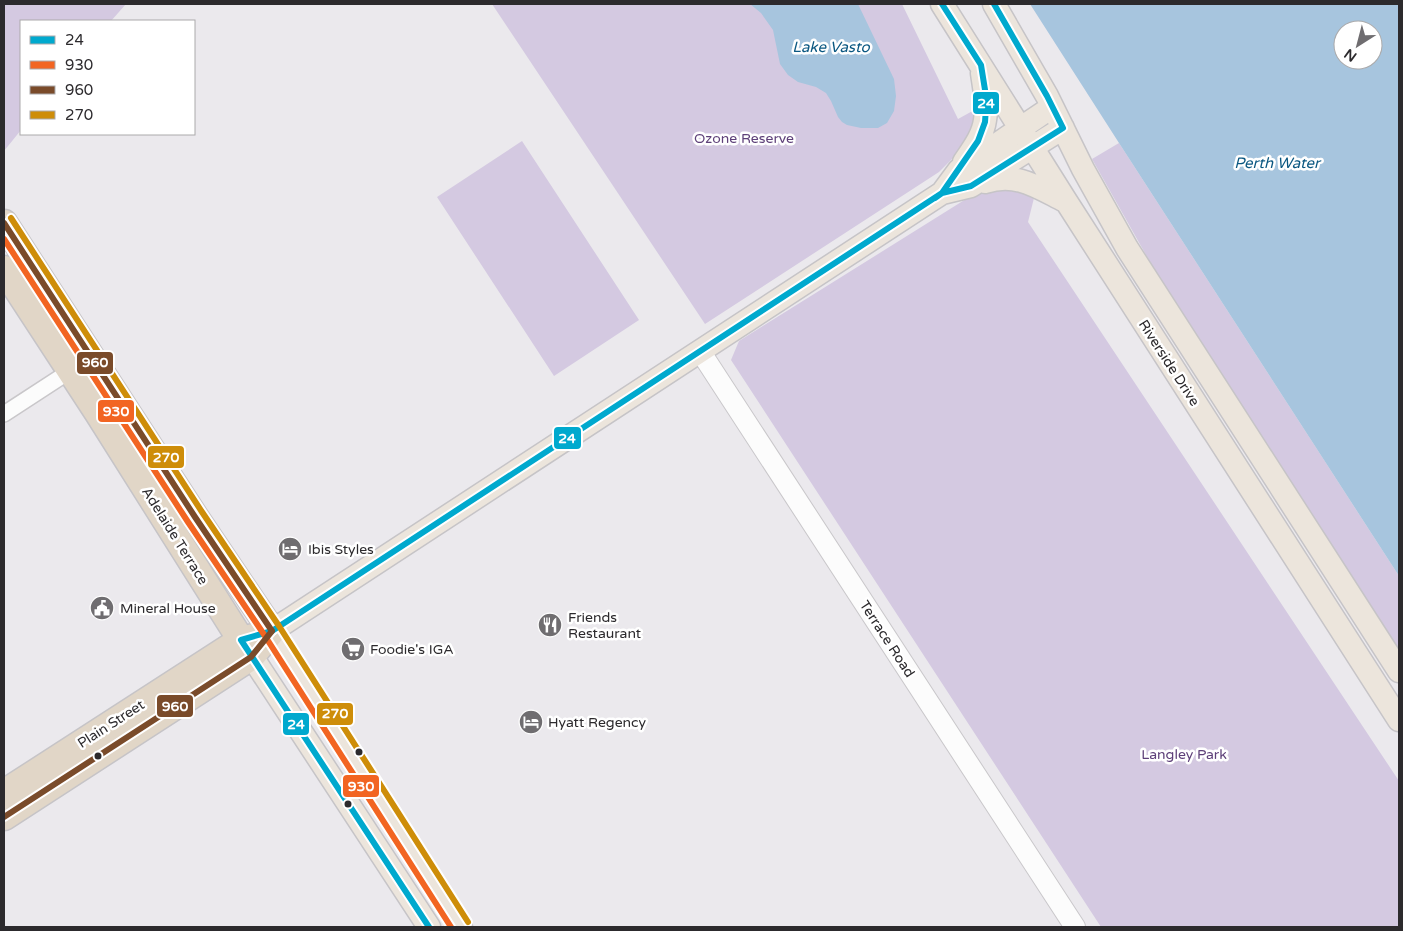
<svg xmlns="http://www.w3.org/2000/svg" width="1403" height="931" font-family="'Varela Round',sans-serif">
  <style>
    .green { fill: #d4c9e1 }
    .water { fill: #a7c5de; fill-rule: evenodd }
    .lines { fill: none; stroke-linecap: round; stroke-linejoin: round }
    .street-casing { stroke: #c9c7ca; stroke-width: 18 }
    .secondary-casing { stroke: #c9c7ca; stroke-width: 22 }
    .primary-casing { stroke: #c6c4c7; stroke-width: 25 }
    .highway-casing { stroke: #c6c4c7; stroke-width: 29 }
    .street { stroke: #fcfcfc; stroke-width: 15 }
    .secondary { stroke: #fcfcfc; stroke-width: 20 }
    .primary { stroke: #ece5dc; stroke-width: 22 }
    .highway { stroke: #e1d6c7; stroke-width: 26 }
    .bus-1-casing { stroke: #fff; stroke-width: 10 }
    .bus-2-casing { stroke: #fff; stroke-width: 10 }
    .bus-3-casing { stroke: #fff; stroke-width: 10 }
    .bus-4-casing { stroke: #fff; stroke-width: 10 }
    .bus-1 { stroke: #00a9ce; stroke-width: 6 }
    .bus-2 { stroke: #f26522; stroke-width: 6 }
    .bus-3 { stroke: #7a4b2a; stroke-width: 6 }
    .bus-4 { stroke: #ce8d09; stroke-width: 6 }
    .bus-dot { fill: #2c2a2d; stroke: #fff; stroke-width: 2 }
    .labels { text-anchor: middle; dominant-baseline: central; stroke-width: 5; stroke-linejoin: round; paint-order: stroke }
    .park-label { font-size: 14px; fill: #5e4079; stroke: #fff }
    .street-label { font-size: 14px; fill: #2c2a2d; stroke: #fff }
    .poi-label { font-size: 14px; fill: #2c2a2d; stroke: #fff; text-anchor: start }
    .water-label { font-size: 15px; font-style: italic; fill: #0a5781; stroke: #fff }
    .line-badge { stroke: #fff; stroke-width: 2 }
    .badge-label { font-size: 14px; text-anchor: middle; font-weight: bold; fill: #fff }
  </style>
  <rect width="100%" height="100%" fill="#ebe9ed"/>
  <path class="green" d="M4,4H126L111,21H21V130L4,151Z
    M492,4H902L958,119L978,108L977,118L961,150L939,172L705,324Z
    M522,141L639,320L554,376L437,197Z
    M1119,143L1399,576V652L1159,278L1092,159Z
    M999,187L1035,194L1028,222L1399,781V927H1101L731,360L739,341L974,194Z"/>
  <path class="water" d="M750,4H858L894,79L896,96L894,111L887,123L878,128H861L847,125L842,122L838,117L831,101L826,93L816,87L798,82L788,75L780,64L773,30L761,13Z
    M1030,4H1399V576L1119,143ZM1343,30H1373V60H1343Z"/>
  <g class="lines">
    <g class="street-casing">
      <path id="street" d="M4,414L70,371"/>
    </g>
    <g class="secondary-casing">
      <path id="secondary" d="M700,351L1075,927"/>
    </g>
    <g class="primary-casing">
      <path id="primary" d="M942,4L1066,201L1399,720
        M994,4L1047,96L1083,169L1127,248L1399,671
        M964,162C972,150 983,136 985,120C988,105 984,88 982,73
        M985,182C1017,172 1037,187 1065,201
        M942,193L959,170L1052,107
        M243,643L429,927
        M461,927L272,631L942,193L971,186L1063,128"/>
    </g>
    <g class="highway-casing">
      <path id="highway" d="M4,223L195,517L272,631
        M4,269L98,413L241,640
        M4,793L241,640L257,636
        M4,817L251,657L272,631"/>
    </g>
    <use href="#street" class="street"/>
    <use href="#secondary" class="secondary"/>
    <use href="#primary" class="primary"/>
    <use href="#highway" class="highway"/>
    <g class="bus-1-casing">
      <path id="bus-1" d="M935,198L942,193L978,141L985,122L986,108V96L981,65L942,4
        M429,927L241,640L272,631L942,193L971,186L1063,128L1047,96L994,4"/>
    </g>
    <g class="bus-2-casing">
      <path id="bus-2" d="M4,239L188,522L265,636L451,927"/>
    </g>
    <g class="bus-3-casing">
      <path id="bus-3" d="M4,223L195,517L272,631L251,657L4,817"/>
    </g>
    <g class="bus-4-casing">
      <path id="bus-4" d="M11,218L202,512L279,626L468,922"/>
    </g>
    <use href="#bus-1" class="bus-1"/>
    <use href="#bus-2" class="bus-2"/>
    <use href="#bus-3" class="bus-3"/>
    <use href="#bus-4" class="bus-4"/>
  </g>
  <defs>
    <g id="hotel-disc" transform="scale(1.25)"><circle r="9.5" fill="#6f6d70" stroke="#fff"/><path d="M-6-4.5h1.5V1H6V5H4.5V3h-9V5H-6ZM-4 0a1.8 1.8 0 1 1 3.6 0ZM.5 0V-2.5h3Q6-2.5 6 0Z" fill="#fff"/></g>
    <g id="civic-disc" transform="scale(1.25)"><circle r="9.5" fill="#6f6d70" stroke="#fff"/><path d="M-.6-6.5H3V-4.5H.6V-3L4-1V1h2V6H-6V1h2V-1L-.6-3ZM-1.2 2.5V6h2.4V2.5Z" fill="#fff"/></g>
    <g id="restaurant-disc" transform="scale(1.25)"><circle r="9.5" fill="#6f6d70" stroke="#fff"/><path d="M-5-6h1v4h1v-4h1v4h1v-4h1v5L-1.5 .5V6h-2V.5L-5-1ZM5-6V6H3V1.5H1.5Q1.5-4 5-6Z" fill="#fff"/></g>
    <g id="supermarket-disc" transform="scale(1.25)"><circle r="9.5" fill="#6f6d70" stroke="#fff"/><path d="M-6-5.5h2.5l.6 2H6L4.5 2H-2.5L-4.4-4H-6ZM-1.5 3.2a1.3 1.3 0 1 0 .1 0ZM3 3.2a1.3 1.3 0 1 0 .1 0Z" fill="#fff"/></g>
  </defs>
  <g fill-rule="evenodd">
    <use href="#hotel-disc" x="290" y="549"/>
    <use href="#civic-disc" x="102" y="608"/>
    <use href="#restaurant-disc" x="550" y="625"/>
    <use href="#supermarket-disc" x="353" y="649"/>
    <use href="#hotel-disc" x="531" y="722"/>
  </g>
  <g class="bus-dot">
    <circle cx="359" cy="752" r="4.5"/>
    <circle cx="98" cy="756" r="4.5"/>
    <circle cx="348" cy="804" r="4.5"/>
  </g>
  <g class="labels">
    <g class="park-label">
      <text x="744" y="138">Ozone Reserve</text>
      <text x="1184" y="754">Langley Park</text>
    </g>
    <g class="street-label">
      <text transform="translate(1169 363) rotate(57)">Riverside Drive</text>
      <text transform="translate(175 536) rotate(58)">Adelaide Terrace</text>
      <text transform="translate(887 639) rotate(57)">Terrace Road</text>
      <text transform="translate(111 724) rotate(-33)">Plain Street</text>
    </g>
    <g class="poi-label">
      <text x="308" y="549">Ibis Styles</text>
      <text x="120" y="608">Mineral House</text>
      <text x="568" y="617">Friends<tspan x="568" dy="16">Restaurant</tspan></text>
      <text x="370" y="649">Foodie's IGA</text>
      <text x="548" y="722">Hyatt Regency</text>
    </g>
    <g class="water-label">
      <text x="831" y="47">Lake Vasto</text>
      <text x="1277" y="163">Perth Water</text>
    </g>
  </g>
  <g class="line-badge">
    <rect x="972" y="91" width="28" height="24" rx="5" fill="#00a9ce"/>
    <rect x="76" y="351" width="38" height="24" rx="5" fill="#7a4b2a"/>
    <rect x="97" y="399" width="38" height="24" rx="5" fill="#f26522"/>
    <rect x="553" y="426" width="29" height="24" rx="5" fill="#00a9ce"/>
    <rect x="147" y="445" width="38" height="24" rx="5" fill="#ce8d09"/>
    <rect x="156" y="694" width="38" height="24" rx="5" fill="#7a4b2a"/>
    <rect x="316" y="702" width="38" height="24" rx="5" fill="#ce8d09"/>
    <rect x="282" y="712" width="28" height="24" rx="5" fill="#00a9ce"/>
    <rect x="342" y="774" width="38" height="24" rx="5" fill="#f26522"/>
  </g>
  <g class="badge-label">
    <text x="986" y="108">24</text>
    <text x="95" y="367">960</text>
    <text x="116" y="416">930</text>
    <text x="567" y="443">24</text>
    <text x="166" y="462">270</text>
    <text x="175" y="711">960</text>
    <text x="335" y="718">270</text>
    <text x="296" y="729">24</text>
    <text x="361" y="791">930</text>
  </g>
  <rect width="1403" height="931" fill="none" stroke="#2c2a2d" stroke-width="10"/>
  <rect x="20" y="20" width="175" height="115" fill="#ffffff" stroke="#abaaab"/>
  <rect x="30" y="36" width="25" height="8" fill="#00a9ce" stroke="#abaaab"/>
  <text x="65" y="45" font-size="15" fill="#2c2a2d">24</text>
  <rect x="30" y="61" width="25" height="8" fill="#f26522" stroke="#abaaab"/>
  <text x="65" y="70" font-size="15" fill="#2c2a2d">930</text>
  <rect x="30" y="86" width="25" height="8" fill="#7a4b2a" stroke="#abaaab"/>
  <text x="65" y="95" font-size="15" fill="#2c2a2d">960</text>
  <rect x="30" y="111" width="25" height="8" fill="#ce8d09" stroke="#abaaab"/>
  <text x="65" y="120" font-size="15" fill="#2c2a2d">270</text>
  <g transform="translate(1358 45) rotate(216)"><circle r="24" fill="#ffffff" stroke="#abaaab"/>
  <path d="M0-4L9 19L0 12L-9 19Z" fill="#6f6d70"/>
  <text y="-8" font-size="14" font-weight="bold" text-anchor="middle" fill="#2c2a2d">N</text>
  </g>
</svg>
